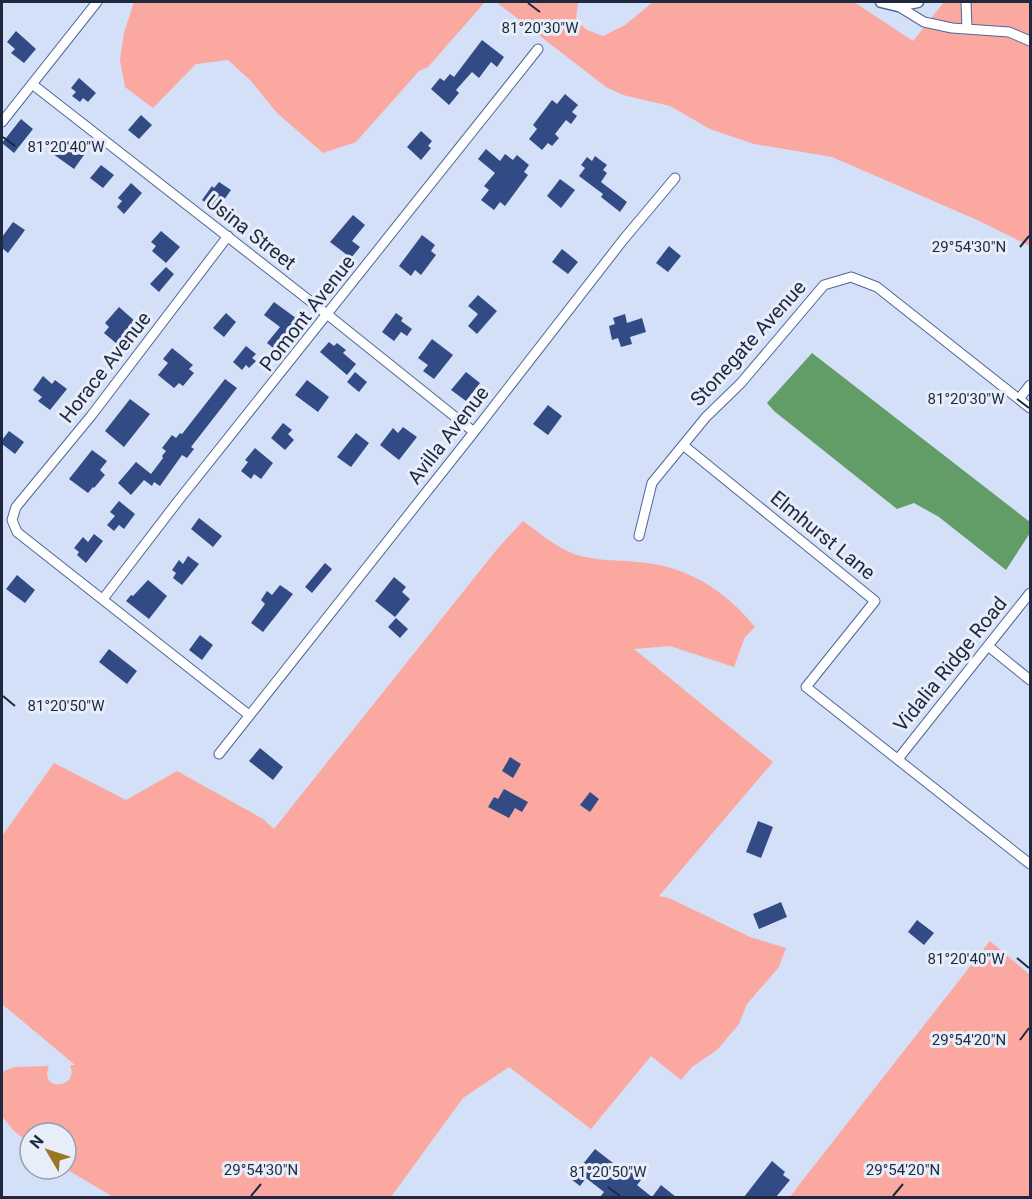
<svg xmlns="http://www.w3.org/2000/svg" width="1032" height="1199" font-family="Roboto,sans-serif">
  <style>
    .green { fill: #fba8a0 }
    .water { fill: #629c66 }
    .building { fill: #334b85 }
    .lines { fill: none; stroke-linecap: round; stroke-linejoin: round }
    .minor-casing { stroke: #4f669a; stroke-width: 11 }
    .tertiary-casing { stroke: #4f669a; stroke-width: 13 }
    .minor { stroke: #fff; stroke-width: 9 }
    .tertiary { stroke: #fff; stroke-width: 10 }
    .ticks { fill: none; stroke: #1e283e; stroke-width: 2 }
    .labels { text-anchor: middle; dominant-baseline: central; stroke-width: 6; stroke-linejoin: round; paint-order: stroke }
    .street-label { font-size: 20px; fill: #1e283e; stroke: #e7edf9 }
    .ticks-label { font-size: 15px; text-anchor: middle; fill: #1e283e; stroke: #e7edf9; stroke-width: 6; stroke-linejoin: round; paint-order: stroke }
  </style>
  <rect width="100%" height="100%" fill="#d4e0f7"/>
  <path class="green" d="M134,2H485L428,67L419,71L356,142L323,153L277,113L251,81L228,60L196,64L153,108L125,87L120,60L124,33Z
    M496,2H578L576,20L587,30L603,36L625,25L653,2H854L913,41L944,2H1030V246L975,219L832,157L754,144L710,129L670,106L623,95L606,87Z
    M523,521C538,532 552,544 569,552C589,561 616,560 637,562C686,565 725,590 755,627L745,637L734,667L670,646L634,649L773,762L659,896L669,898L750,937L786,948L779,967L747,1004L739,1024L717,1050L692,1067L681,1080L651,1056L591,1129L509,1067L463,1098L391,1197L115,1198L66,1169V1133H30V1144L13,1130L2,1116V1072L14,1067L49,1066C38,1092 80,1089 70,1065H75L2,1004V836L54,763L126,800L177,771L263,819L274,829L498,548Z
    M990,941L1030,975V1197H790L802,1181Z"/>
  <path class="water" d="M812,353L1030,522V533L1006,570L939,517L914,503L897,509L774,411L767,403Z"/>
  <path class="building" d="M16,31L36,49L24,63L11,53L15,49L7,42Z
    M482,40L504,57L497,67L491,62L479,78L472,72L456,90L459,93L449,105L431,89L440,78L444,81L450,74L454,77Z
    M79,78L96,93L88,102L83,98L80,102L72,96L76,92L71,88Z
    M565,94L578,105L572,112L577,116L571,124L566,120L555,134L559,138L552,146L548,143L542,150L529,139L537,129L533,125L552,100L557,104Z
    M141,115L152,125L139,139L128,130Z
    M21,119L33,129L14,153L2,143Z
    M421,131L432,141L428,146L431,148L421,160L407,147Z
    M64,140L84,155L74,169L53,154Z
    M486,149L500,161L505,154L513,160L517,155L529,165L524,172L528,175L505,206L500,202L494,210L481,200L489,190L484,186L495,173L478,159Z
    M595,156L607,165L603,170L607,173L601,182L627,202L620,212L601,197L603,194L579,176L585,168L581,165L587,157L592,161Z
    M101,165L114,175L103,188L90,178Z
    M560,179L575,190L561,208L547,196Z
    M219,182L231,190L217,210L202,200L212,186L214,188Z
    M131,183L142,193L124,214L117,207L122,201L118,198Z
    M353,215L365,225L352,241L360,247L351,258L330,242Z
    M13,222L25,230L8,253L2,248V237Z
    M161,231L180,247L166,263L152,251L156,246L151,242Z
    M422,235L435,245L431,251L436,255L421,275L415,270L411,276L399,266Z
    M669,246L681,256L668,272L656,263Z
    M562,249L578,262L568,274L552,262Z
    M166,267L174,274L159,292L150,284Z
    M478,295L497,311L477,334L468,326L478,314L468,306Z
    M274,302L300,321L277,351L267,343L280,327L264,315Z
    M119,307L136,322L117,344L104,333L109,327L105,323Z
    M226,313L236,322L224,337L213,328Z
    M396,313L403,318L401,321L412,329L407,336L401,332L394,341L382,332Z
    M625,314L627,323L642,318L646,332L630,337L632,344L621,347L618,338L612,340L609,326L615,324L613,318Z
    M432,339L453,355L434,379L423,371L428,365L418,358Z
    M329,342L334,346L337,343L346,350L343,353L356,364L347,375L320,352Z
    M246,346L256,354L252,358L256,361L249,368L246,365L242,370L233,362Z
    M172,348L193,365L189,369L194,373L183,386L179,383L174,388L158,375L168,363L163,359Z
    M355,372L367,382L359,392L347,382Z
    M466,372L480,383L466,401L451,390Z
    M43,376L52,384L55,380L67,389L50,410L38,401L42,397L33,390Z
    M225,379L237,388L191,447L194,449L187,458L182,455L160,486L154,482L152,486L144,480L131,495L118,483L136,462L151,474L163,458L162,456L166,451L162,448L172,435L176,438L180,433L182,434Z
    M307,380L329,397L318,412L295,395Z
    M130,399L150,414L124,447L105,431Z
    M548,405L562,416L548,435L533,424Z
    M283,423L292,430L288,434L294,440L285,450L271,438Z
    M403,427L417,437L399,460L380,445L393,428L398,433Z
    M9,431L24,442L15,454L2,444V440Z
    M356,433L369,443L351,467L337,457Z
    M255,448L273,463L261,479L254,474L251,479L241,471L248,462L245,460Z
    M92,450L107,461L100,470L105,475L94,488L93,487L88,493L69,479Z
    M119,501L135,514L124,529L119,525L114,531L107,525L115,516L110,512Z
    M199,518L222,536L213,547L191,529Z
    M94,534L103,541L86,563L77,555L79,552L74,548L83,537L88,542Z
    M188,556L199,564L182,585L173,578L176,573L172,570L179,560L183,564Z
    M325,563L332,569L312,593L305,587Z
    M17,575L35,590L25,603L6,589Z
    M394,577L406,587L402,592L410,599L395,617L375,601Z
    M148,580L167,596L149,619L126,601L131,595L133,596Z
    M280,585L293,594L263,632L251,623L265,604L261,600L267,591L272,595Z
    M396,618L408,629L400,638L388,627Z
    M200,635L213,645L202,660L189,650Z
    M109,649L137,671L127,684L99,662Z
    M260,748L283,767L273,780L249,761Z
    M510,757L521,764L513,778L502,771Z
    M504,789L528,802L522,812L515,808L509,818L488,807L494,797L498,799Z
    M590,792L599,799L590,812L580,805Z
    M758,821L773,827L761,858L746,852Z
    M781,902L787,917L759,929L753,914Z
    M917,920L934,933L924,945L908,932Z
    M595,1149L622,1170L624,1167L641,1180L637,1185L652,1197L661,1185L676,1197H600L604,1192L586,1178L580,1186L571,1179Z
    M772,1161L785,1172L783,1175L790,1180L776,1197H744Z"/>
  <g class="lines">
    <g class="minor-casing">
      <path id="minor" d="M966,2L967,28
        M898,6L924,22L952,28L1009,32L1030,41
        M32,84L328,315L474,432
        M2,122L97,2
        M228,236L91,416L16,507L12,520L17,532L249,715
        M1019,399L1030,385
        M683,445L875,601L806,687L1030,864
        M639,536L652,483L706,417L741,383L824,285L851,277L877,287L1030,408
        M103,599L178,501L538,49
        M988,646L1030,680
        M219,754L474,432L623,240L675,178
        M898,759L1030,593"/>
    </g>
    <g class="tertiary-casing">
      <path id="tertiary" d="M881,2L898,6L918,2"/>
    </g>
    <use href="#minor" class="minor"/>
    <use href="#tertiary" class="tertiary"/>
  </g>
  <path class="ticks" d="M528,3L540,12M3,137L15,146M1020,247L1029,236M1017,399L1029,408M3,696L15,706M1017,958L1029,968M1020,1040L1029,1028M608,1187L620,1196M251,1196L261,1184M893,1196L903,1184"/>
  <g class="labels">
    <g class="street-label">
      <text transform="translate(251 232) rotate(38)">Usina Street</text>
      <text transform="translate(307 313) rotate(-52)">Pomont Avenue</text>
      <text transform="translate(748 343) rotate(-48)">Stonegate Avenue</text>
      <text transform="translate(105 367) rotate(-52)">Horace Avenue</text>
      <text transform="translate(448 435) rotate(-52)">Avilla Avenue</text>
      <text transform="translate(823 535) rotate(39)">Elmhurst Lane</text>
      <text transform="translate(950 664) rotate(-51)">Vidalia Ridge Road</text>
    </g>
  </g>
  <g class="ticks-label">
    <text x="540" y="33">81°20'30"W</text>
    <text x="66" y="152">81°20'40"W</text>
    <text x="969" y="252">29°54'30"N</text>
    <text x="966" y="404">81°20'30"W</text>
    <text x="66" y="711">81°20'50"W</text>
    <text x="966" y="964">81°20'40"W</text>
    <text x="969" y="1045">29°54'20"N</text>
    <text x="261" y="1175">29°54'30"N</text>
    <text x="903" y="1175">29°54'20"N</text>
    <text x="608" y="1177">81°20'50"W</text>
  </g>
  <rect width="1032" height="1199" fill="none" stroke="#1e283e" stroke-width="6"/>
  <g transform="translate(48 1151) rotate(309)"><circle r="28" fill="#e7edf9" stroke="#979eae" stroke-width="1.5"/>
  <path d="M0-4.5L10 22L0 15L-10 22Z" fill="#9a7721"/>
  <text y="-9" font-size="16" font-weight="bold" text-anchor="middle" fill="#1e283e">N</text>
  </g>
</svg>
